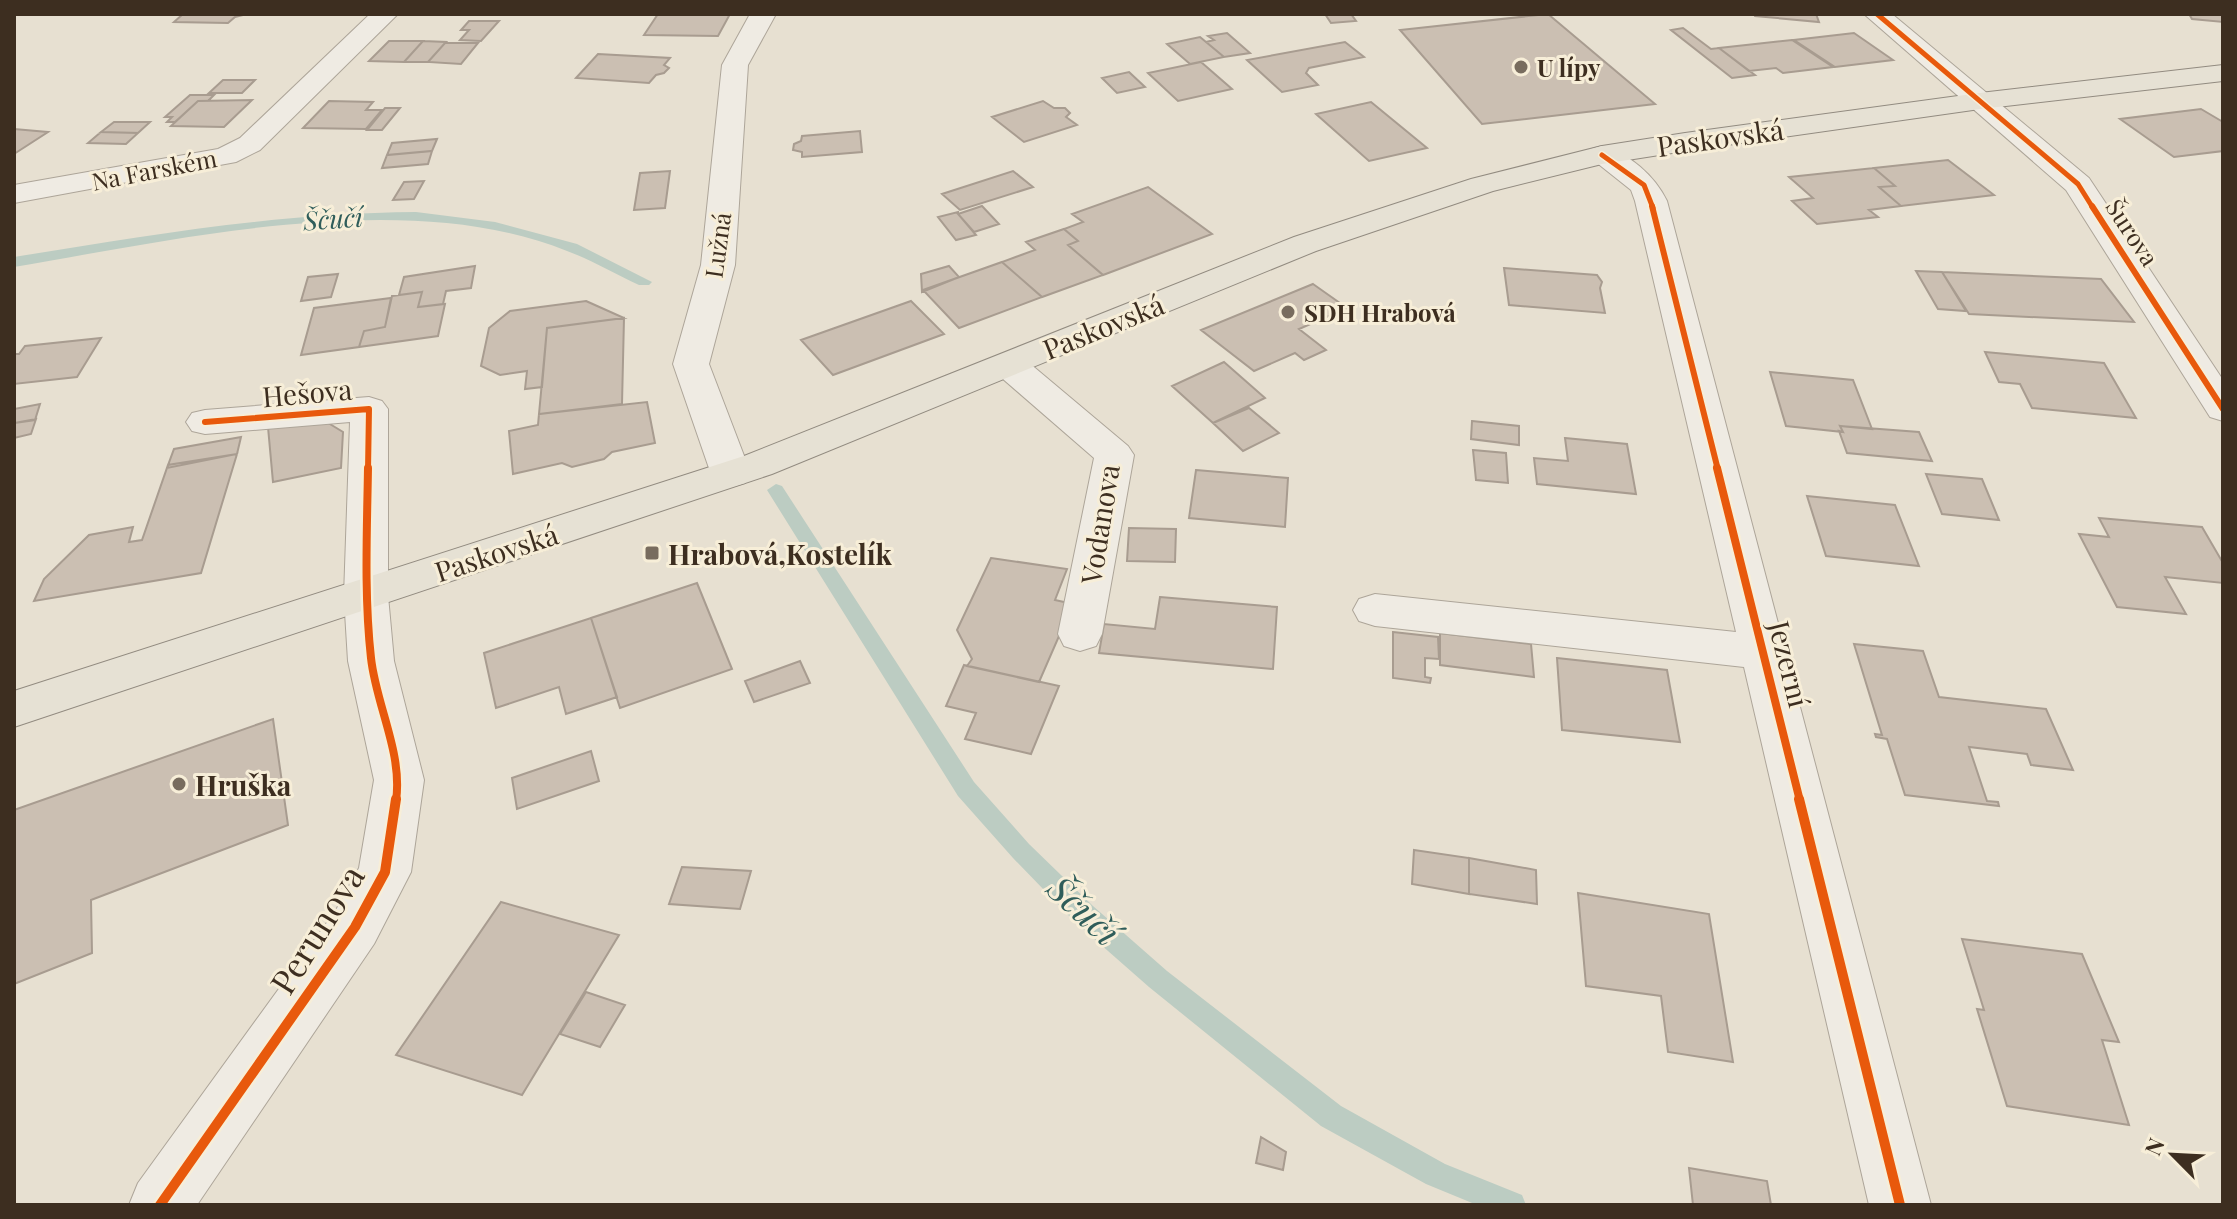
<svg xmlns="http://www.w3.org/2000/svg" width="2237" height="1219" font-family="'Playfair Display',serif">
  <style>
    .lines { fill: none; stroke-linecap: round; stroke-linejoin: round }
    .stream { fill: #bcccc2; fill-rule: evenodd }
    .building { fill: #cbbfb2; stroke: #a89c90; stroke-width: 2 }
    .minor-casing { stroke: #ada599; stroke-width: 2 }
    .major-casing { stroke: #928b80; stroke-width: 2 }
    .minor { fill: #efebe3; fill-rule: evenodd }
    .major { fill: #e6e1d4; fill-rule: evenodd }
    .cycleway-far3-casing { stroke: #f7eed8; stroke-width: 8 }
    .cycleway-far2-casing { stroke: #f7eed8; stroke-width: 10 }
    .cycleway-far1-casing { stroke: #f7eed8; stroke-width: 13 }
    .cycleway-casing { stroke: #f7eed8; stroke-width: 15 }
    .cycleway-far3 { stroke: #e8590c; stroke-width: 5 }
    .cycleway-far2 { stroke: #e8590c; stroke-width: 6 }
    .cycleway-far1 { stroke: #e8590c; stroke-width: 8 }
    .cycleway { stroke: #e8590c; stroke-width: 10 }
    .poi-dot { fill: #786c5e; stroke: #f7eed8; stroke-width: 3 }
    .labels { text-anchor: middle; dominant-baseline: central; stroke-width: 6; stroke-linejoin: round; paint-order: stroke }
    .far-poi-label { font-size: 24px; font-weight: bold; fill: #3d2e20; stroke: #f7eed8; text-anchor: start }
    .far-street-label { font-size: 24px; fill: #3d2e20; stroke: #f7eed8 }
    .far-water-label { font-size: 26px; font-style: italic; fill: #2f5d5a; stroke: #f7eed8 }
    .street-label { font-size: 28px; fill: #3d2e20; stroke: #f7eed8 }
    .poi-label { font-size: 28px; font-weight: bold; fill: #3d2e20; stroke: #f7eed8; text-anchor: start }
    .near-street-label { font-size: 34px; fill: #3d2e20; stroke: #f7eed8 }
    .near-water-label { font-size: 36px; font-style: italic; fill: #2f5d5a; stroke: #f7eed8 }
  </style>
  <rect width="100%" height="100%" fill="#e7e0d1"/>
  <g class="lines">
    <path class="stream" d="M416,212L495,222L577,244L652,282L649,285H639C615,274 592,260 567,251C408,186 179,239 14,267V257C149,235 278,213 416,212Z
      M776,484L782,486L974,782L1029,844L1093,906L1167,971L1341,1106L1445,1164L1522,1195L1526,1205H1477L1426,1184L1321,1126L1149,987L1075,922L1013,858L958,796L767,490Z"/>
  </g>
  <path class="building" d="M183,14H247L235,17L228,23L174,22Z
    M658,14H730L718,36L644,35Z
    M1325,14H1351L1356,21L1331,23Z
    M1548,14L1655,104L1482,124L1400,30Z
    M1754,14H1816L1819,22L1755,16Z
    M2189,14H2223V22L2192,19Z
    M469,21H499L481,41L460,40L469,30H461Z
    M1683,28L1711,49L1719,48L1755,75L1732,78L1671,30Z
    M1227,33L1250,53L1224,57L1206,42L1214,40L1208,36Z
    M1854,33L1893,60L1835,67L1794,40Z
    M1200,37L1224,57L1190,64L1167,44Z
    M1792,40L1833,67L1783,73L1776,68L1749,71L1719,48Z
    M389,41H423L404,62L369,61Z
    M423,41L446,42L428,62H404Z
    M1345,42L1364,57L1309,68L1306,73L1318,85L1282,92L1247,60Z
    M445,43H478L461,64L428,62Z
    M598,54L670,58L664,65L669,68L664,73L656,75L649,83L576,78Z
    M1201,62L1232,89L1178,101L1148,73Z
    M1129,72L1145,87L1117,93L1102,78Z
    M223,80H255L242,93H209Z
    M190,95H214L208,101H198L175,122H167L172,117H165Z
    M252,100L224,127L171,126L198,101Z
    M329,101L373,102L366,110H382L366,129L303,128Z
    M1043,101L1054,108H1065L1070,113L1066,117L1077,125L1024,142L992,117Z
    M1371,102L1427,148L1369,161L1316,114Z
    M385,108H400L382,130H367Z
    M2201,109L2223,122V151L2174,157L2120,119Z
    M114,122H150L138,133L101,132Z
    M14,129L48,132L14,154Z
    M860,131L862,152L802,157V152L793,150L794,144L801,141L802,136Z
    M101,132L138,133L126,144L88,143Z
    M437,139L432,151L387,155L392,143Z
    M432,151L428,164L382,168L387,155Z
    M1948,160L1994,195L1901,206L1879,187L1895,186L1874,168Z
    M1874,168L1895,186L1879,187L1901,206L1869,210L1878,217L1817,224L1792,201L1813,198L1789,177Z
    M670,171L665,208L634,210L640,173Z
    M1013,171L1033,187L960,210L942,194Z
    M424,181L414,199L393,200L404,182Z
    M1148,187L1212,234L1103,275L1068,245L1078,241L1064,229L1083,222L1072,214Z
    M982,206L999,224L974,232L958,214Z
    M958,212V214L976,235L956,240L938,217Z
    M1064,229L1078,241L1068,245L1103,275L1042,297L1002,262L1035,250L1026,242Z
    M1002,262L1042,297L959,328L923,290Z
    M475,266L471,288L446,291L443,304L418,307L422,292L399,295L404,277Z
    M949,266L959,277L922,292L921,274Z
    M1504,268L1597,275L1602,282L1600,288L1605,313L1509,305Z
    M1916,271L1942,272L1966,311L1938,309Z
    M1942,272L2101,279L2134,322L1969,314Z
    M338,274L331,297L301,301L308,277Z
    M1313,284L1347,308L1299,329L1326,350L1304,360L1295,353L1254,371L1201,330Z
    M422,292L418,307L445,304L438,336L359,347L364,331L385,327L392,296Z
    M391,298L385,327L364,331L359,347L301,355L314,308Z
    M586,301L624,318L547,328L542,387L525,389L527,371L500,375L481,366L489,328L510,311Z
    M911,301L944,334L833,375L801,340Z
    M624,318L622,404L539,414L547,328Z
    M101,338L77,377L14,384V354H19L25,346Z
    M1985,352L2104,363L2136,418L2032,408L2020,384L1999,382Z
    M1224,362L1265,398L1213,423L1172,386Z
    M1770,372L1853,380L1872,429L1840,426L1843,432L1786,426Z
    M647,402L655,443L612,452L604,459L572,467L562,463L513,474L509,431L538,425L539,414Z
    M40,404L35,420L14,423V409Z
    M1249,408L1279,433L1243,451L1213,423Z
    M320,418L343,432L341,468L273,482L268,427Z
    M36,419L31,434L14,438V423Z
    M1472,421L1519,426V445L1471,439Z
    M1840,426L1919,432L1932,461L1847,453L1839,431L1843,432Z
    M241,437L237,454L167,468L174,449Z
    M1565,438L1627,444L1636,494L1537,484L1534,458L1568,461Z
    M1473,450L1506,453L1508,483L1476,480Z
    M237,454L201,573L34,601L44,579L89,535L133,527L129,542L142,540L168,465Z
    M1196,470L1288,478L1285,527L1189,518Z
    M1926,474L1982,479L1999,520L1942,514Z
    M1807,496L1895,505L1919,566L1826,556Z
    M2099,518L2202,527L2223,563V583L2165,577L2186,614L2117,607L2079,534L2109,537Z
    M1129,528L1176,529L1175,562L1127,561Z
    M991,558L1067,569L1055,600L1073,604L1039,682L967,666L972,659L957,630Z
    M697,583L732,669L620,708L591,618Z
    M1160,597L1277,607L1273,669L1099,653L1104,624L1155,629Z
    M591,618L617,697L566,714L559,687L496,708L484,653Z
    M1393,632L1438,637L1439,659L1425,658V677L1431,678L1430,683L1393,678Z
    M1440,633L1531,644L1534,677L1440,665Z
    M1854,644L1923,651L1939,697L2046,709L2073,770L2031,765L2027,754L1969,747L1987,801L1998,802L1999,806L1905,795L1887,739L1876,737L1875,734L1882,735Z
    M1557,658L1667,670L1680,742L1562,730Z
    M800,661L810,683L754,702L745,681Z
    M964,665L1059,686L1031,754L965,739L976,713L946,706Z
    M273,719L288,825L91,900L92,953L14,984V810Z
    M591,751L599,781L517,809L512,778Z
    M1414,850L1469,858V894L1412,884Z
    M1469,858L1536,870L1537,904L1469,894Z
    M682,867L751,871L740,909L669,904Z
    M1578,893L1709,914L1733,1062L1668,1052L1661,996L1586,986Z
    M501,902L619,935L522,1095L396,1055Z
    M1962,939L2082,954L2119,1042L2102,1040L2129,1125L2007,1106L1977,1009L1984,1010Z
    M586,992L625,1005L600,1047L560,1034Z
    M1261,1137L1286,1152L1283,1170L1256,1163Z
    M1689,1168L1767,1181L1771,1205H1693Z"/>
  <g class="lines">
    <g class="minor-casing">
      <path id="minor" d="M370,14H398L260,150L236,162L14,203V185L218,149L240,138Z
        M750,14H776L748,65L735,265L709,364L751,474L745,483L731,487L717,483L711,474L673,364L701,265L722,65Z
        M1864,14H1892L2089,178L2223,380V421L2210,417L2066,190Z
        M1602,146C1629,153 1655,176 1667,201L1931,1205H1869L1744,667L1375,626L1359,621L1353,610L1359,599L1375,594L1736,632L1635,201L1631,190L1587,155L1592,149Z
        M1009,354L1022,357L1128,446L1134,455L1102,634L1096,646L1080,651L1064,646L1058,634L1094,458L996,373L991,365L996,357Z
        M369,397L382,401L388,409V596L394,661L424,780L411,872L374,944L197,1205H129L138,1183L336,910L359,868L374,780L348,661L344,596L350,422L205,434L192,431L186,422L192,413L205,410Z"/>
    </g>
    <g class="major-casing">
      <path id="major" d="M2223,65V81L1980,109L1685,151L1602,164L1493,191L1316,251L772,474L14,727V691L744,456L1294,237L1471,179L1602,146L1685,133L1980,93Z"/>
    </g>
    <use href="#minor" class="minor"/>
    <use href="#major" class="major"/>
    <g class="cycleway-far3-casing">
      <path id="cycleway-far3" d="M1877,14L2078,184L2093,208
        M1602,155L1644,185L1653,208"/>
    </g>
    <g class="cycleway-far2-casing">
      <path id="cycleway-far2" d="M1652,206L1718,470
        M2092,206L2223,409
        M205,422L369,409L368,470"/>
    </g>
    <g class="cycleway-far1-casing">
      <path id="cycleway-far1" d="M368,468C367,531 364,595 371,658C376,705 403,753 396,801
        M1717,468L1800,801"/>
    </g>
    <g class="cycleway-casing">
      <path id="cycleway" d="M1799,799L1900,1205
        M160,1205L355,927L385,872L396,799"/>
    </g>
    <use href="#cycleway-far3" class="cycleway-far3"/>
    <use href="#cycleway-far2" class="cycleway-far2"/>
    <use href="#cycleway-far1" class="cycleway-far1"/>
    <use href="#cycleway" class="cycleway"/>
  </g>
  <g class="poi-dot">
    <circle cx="1521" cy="67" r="8"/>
    <circle cx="1288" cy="312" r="8"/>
    <rect x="644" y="545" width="16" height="16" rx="4"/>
    <circle cx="179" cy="784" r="8"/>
  </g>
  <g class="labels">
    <g class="far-poi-label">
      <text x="1537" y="67">U lípy</text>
      <text x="1304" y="312">SDH Hrabová</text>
    </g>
    <g class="far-street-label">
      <text transform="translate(154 169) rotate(-11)">Na Farském</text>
      <text transform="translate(2133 232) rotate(57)">Šurova</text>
      <text transform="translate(717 245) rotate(-82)">Lužná</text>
    </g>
    <g class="far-water-label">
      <text transform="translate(333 218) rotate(-4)">Ščučí</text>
    </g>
    <g class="street-label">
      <text transform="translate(1720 137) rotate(-8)">Paskovská</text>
      <text transform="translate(1103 326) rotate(-22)">Paskovská</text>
      <text transform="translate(307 392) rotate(-5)">Hešova</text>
      <text transform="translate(1099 524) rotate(-81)">Vodanova</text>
      <text transform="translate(496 552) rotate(-18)">Paskovská</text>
      <text transform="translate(1790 664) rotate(76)">Jezerní</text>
    </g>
    <g class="poi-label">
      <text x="668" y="553">Hrabová,Kostelík</text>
      <text x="195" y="784">Hruška</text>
    </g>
    <g class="near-street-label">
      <text transform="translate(316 929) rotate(-58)">Perunova</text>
    </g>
    <g class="near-water-label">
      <text transform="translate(1085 909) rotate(43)">Ščučí</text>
    </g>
  </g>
  <rect width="2237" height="1219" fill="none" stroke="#3d2e20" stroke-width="32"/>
  <g transform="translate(2173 1155) rotate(294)" stroke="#f7eed8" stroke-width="6" paint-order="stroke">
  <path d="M0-6L14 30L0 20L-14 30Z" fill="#3d2e20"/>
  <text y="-12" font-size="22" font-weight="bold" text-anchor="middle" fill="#3d2e20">N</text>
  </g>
</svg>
